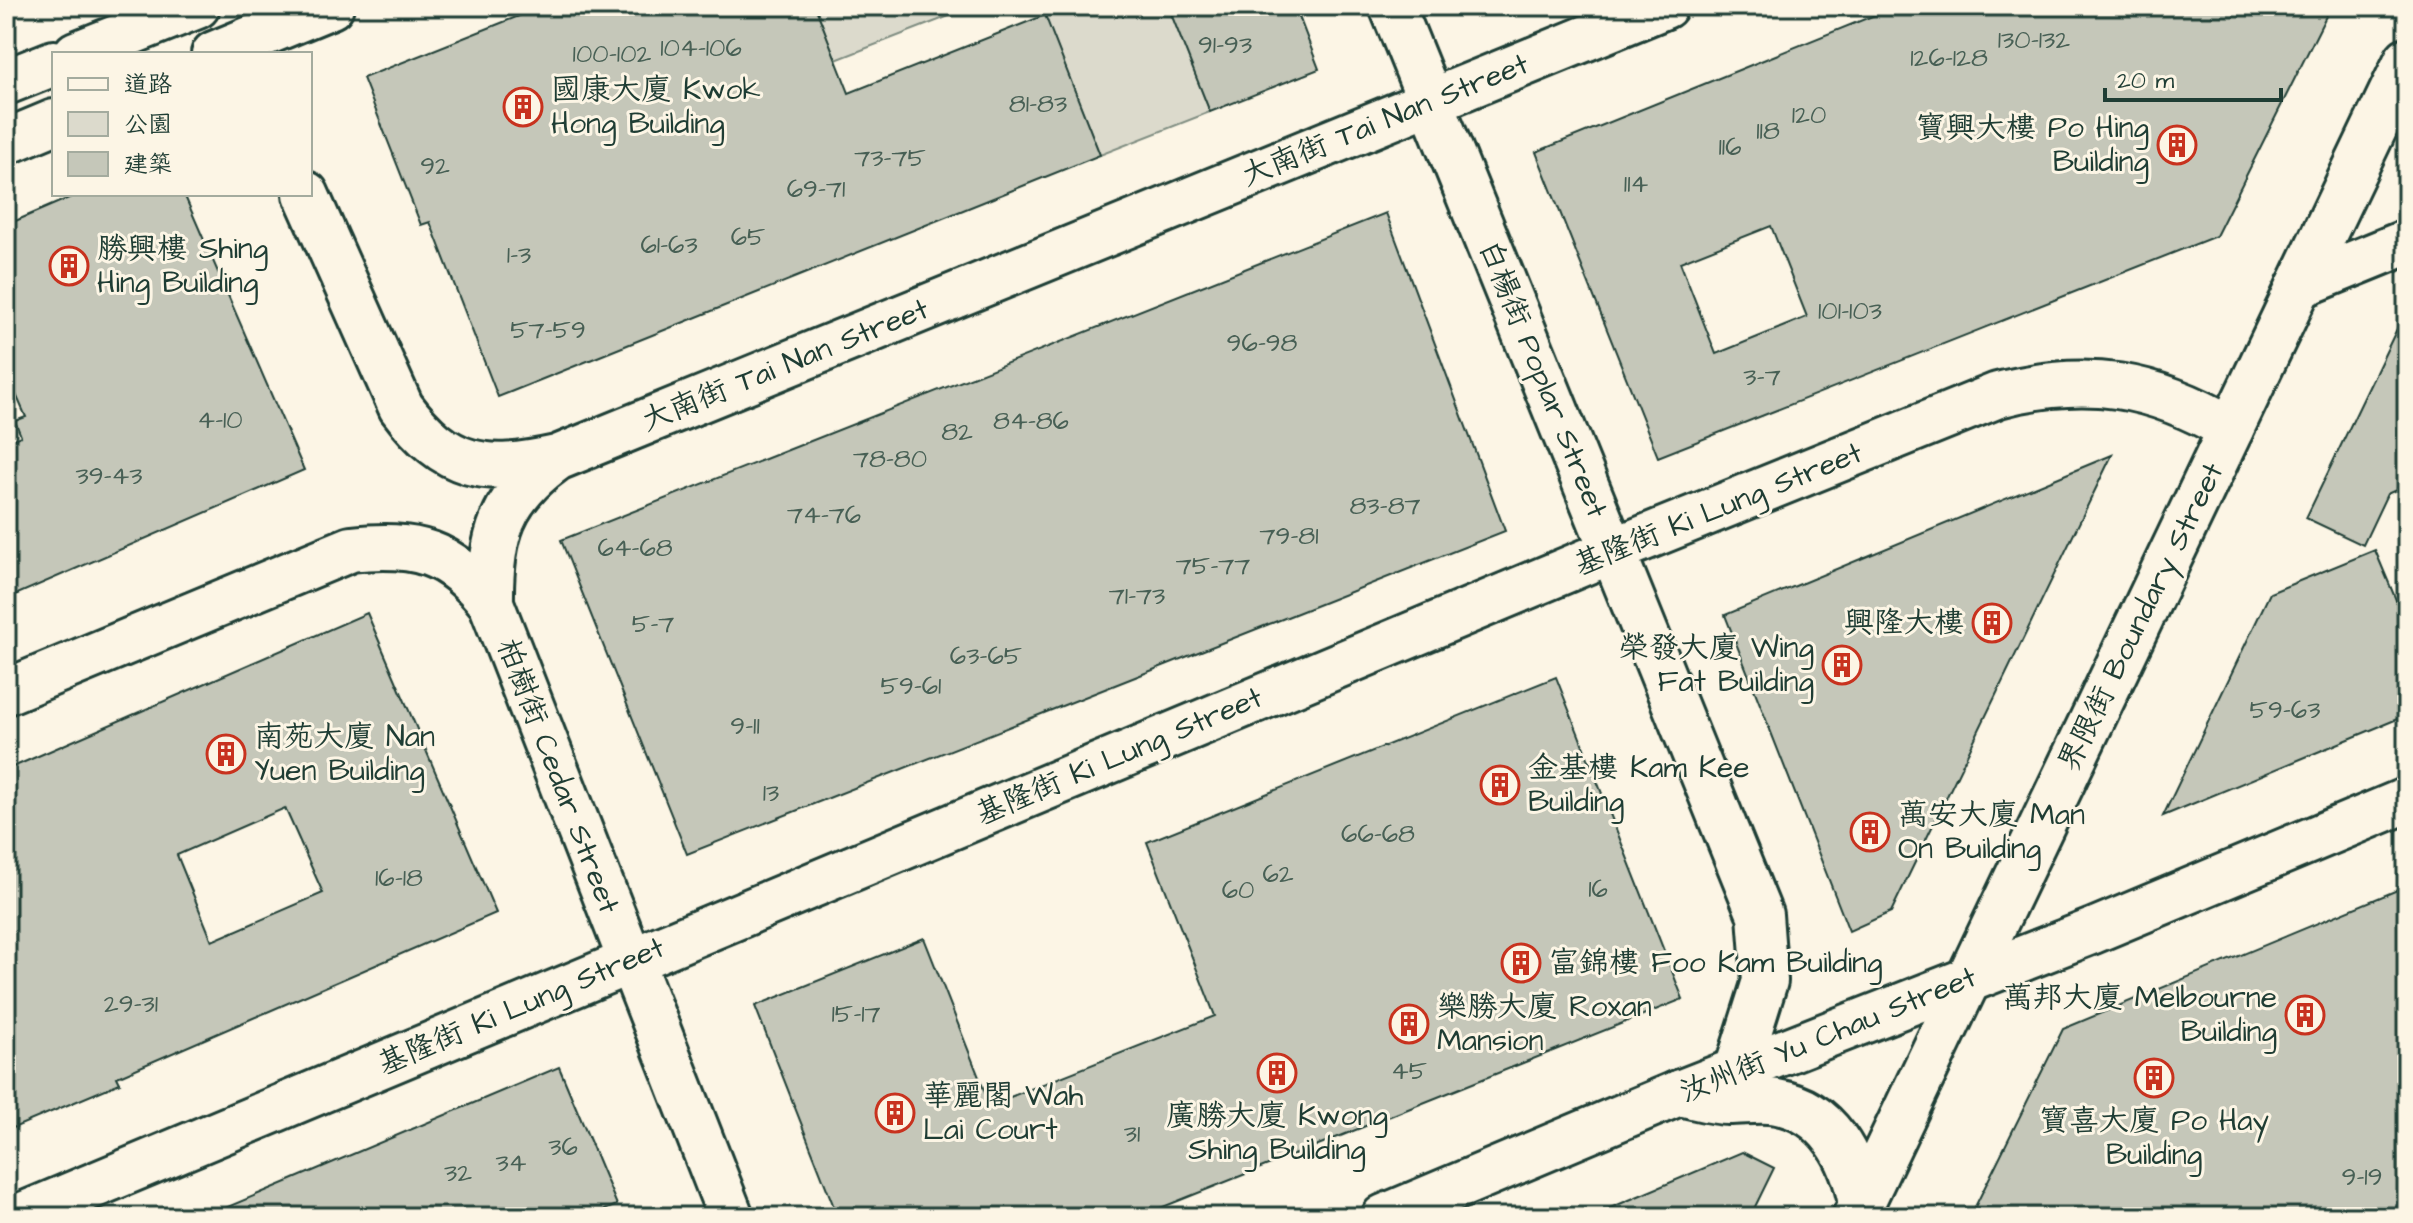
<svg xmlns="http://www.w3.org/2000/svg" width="2413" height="1223" font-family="'Architects Daughter','LXGW WenKai TC',sans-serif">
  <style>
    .green { fill: #dcdacc; stroke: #7e8c80; stroke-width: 2 }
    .building { fill: #c5c7b9; stroke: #1f3d34; stroke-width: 2; fill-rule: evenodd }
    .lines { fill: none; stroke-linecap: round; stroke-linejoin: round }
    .minor-casing { stroke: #1f3d34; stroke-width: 50 }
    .tertiary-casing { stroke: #1f3d34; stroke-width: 50 }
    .secondary-casing { stroke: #1f3d34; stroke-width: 50 }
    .primary-casing { stroke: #1f3d34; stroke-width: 50 }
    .minor { stroke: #fcf5e5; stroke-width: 44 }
    .tertiary { stroke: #fcf5e5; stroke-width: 44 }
    .secondary { stroke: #fcf5e5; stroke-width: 44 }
    .primary { stroke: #fcf5e5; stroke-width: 44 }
    .labels { text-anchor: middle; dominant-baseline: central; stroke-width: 6; stroke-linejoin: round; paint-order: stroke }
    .number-label { font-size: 26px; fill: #486055 }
    .poi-label { font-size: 30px; fill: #1f3d34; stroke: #fcf5e5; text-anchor: start }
    .street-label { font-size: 30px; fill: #1f3d34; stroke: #fcf5e5 }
  </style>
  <rect width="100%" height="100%" fill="#fcf5e5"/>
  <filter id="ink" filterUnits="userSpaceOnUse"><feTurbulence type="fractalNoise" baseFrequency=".0125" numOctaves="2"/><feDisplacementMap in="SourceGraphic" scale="16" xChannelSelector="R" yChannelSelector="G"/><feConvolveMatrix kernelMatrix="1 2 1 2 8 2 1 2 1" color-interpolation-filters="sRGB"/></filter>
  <g filter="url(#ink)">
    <path class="green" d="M815,6H975L836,60Z
      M1041,6H1168L1210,112L1100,155Z"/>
    <path class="building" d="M544,6H815L849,93L1045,15L1100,155L498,397L430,222L421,225L363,78Z
      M1168,6H1295L1319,69L1210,112Z
      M1897,6H2331L2216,236L1658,457L1536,152ZM1771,226L1807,317L1716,354L1680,262Z
      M78,194H184L304,470L6,599V442L21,436L15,421L26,417L6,372V225Z
      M1386,213L1505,531L687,854L561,540Z
      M2407,308V485L2387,494L2363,545L2306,518Z
      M2112,455L1891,912L1849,931L1725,615Z
      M2375,550L2407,626V715L2163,816L2270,593Z
      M367,613L496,913L117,1077L120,1083L6,1131V770ZM285,808L323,893L212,941L177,855Z
      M1556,677L1683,999L1138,1217H838L755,1006L924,938L990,1105L1215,1016L1147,842Z
      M2407,886V1217H1970L2063,1029Z
      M559,1067L617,1205L588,1217H204Z
      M1742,1152L1774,1168L1750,1217H1589Z"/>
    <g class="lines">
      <g class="minor-casing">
        <path id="minor" d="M1392,6L1760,915L1765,981L1737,1070
          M306,194L401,407C447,469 484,474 557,458
          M2299,286L2407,242
          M491,603C490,536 501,498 557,458L1665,6
          M6,692L351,549C416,542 450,551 491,603L731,1217
          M18,1217L1612,551L1998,395C2087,372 2152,383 2231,429"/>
      </g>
      <g class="tertiary-casing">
        <path id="tertiary" d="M1679,1093L2093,931L2407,800"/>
      </g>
      <g class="secondary-casing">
        <path id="secondary" d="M1384,1217L1679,1093"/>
      </g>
      <g class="primary-casing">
        <path id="primary" d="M76,54L197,6
          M214,54L331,6
          M6,82L54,63
          M6,142L54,122
          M1679,1093C1695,1096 1712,1102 1728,1102C1745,1102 1761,1099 1777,1102C1829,1111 1853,1158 1861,1204
          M1855,1217L2407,60"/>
      </g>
      <use href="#minor" class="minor"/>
      <use href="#tertiary" class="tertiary"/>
      <use href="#secondary" class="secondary"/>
      <use href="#primary" class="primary"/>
    </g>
  </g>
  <defs>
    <g id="building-ring" transform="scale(2)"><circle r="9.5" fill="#fcf5e5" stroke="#c8321e" stroke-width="1.5"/><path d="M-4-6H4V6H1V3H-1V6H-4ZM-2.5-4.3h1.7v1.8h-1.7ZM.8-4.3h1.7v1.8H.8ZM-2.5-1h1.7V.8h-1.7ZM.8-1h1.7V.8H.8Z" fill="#c8321e"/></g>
  </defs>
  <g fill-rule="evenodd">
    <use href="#building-ring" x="523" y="107"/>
    <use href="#building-ring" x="2177" y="145"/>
    <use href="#building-ring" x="69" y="266"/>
    <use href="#building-ring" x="1992" y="623"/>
    <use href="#building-ring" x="1842" y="665"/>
    <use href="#building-ring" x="226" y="754"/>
    <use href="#building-ring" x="1500" y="785"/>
    <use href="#building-ring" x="1870" y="832"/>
    <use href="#building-ring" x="1521" y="963"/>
    <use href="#building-ring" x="2305" y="1015"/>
    <use href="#building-ring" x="1409" y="1024"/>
    <use href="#building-ring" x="1277" y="1073"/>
    <use href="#building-ring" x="2154" y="1078"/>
    <use href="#building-ring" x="895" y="1113"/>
  </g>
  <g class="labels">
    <g class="number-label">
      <text x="2034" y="40">130-132</text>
      <text x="1225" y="45">91-93</text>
      <text x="701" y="48">104-106</text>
      <text x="612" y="54">100-102</text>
      <text x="1949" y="58">126-128</text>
      <text x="1038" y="104">81-83</text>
      <text x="1809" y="115">120</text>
      <text x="1768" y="131">118</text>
      <text x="1730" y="147">116</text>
      <text x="890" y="158">73-75</text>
      <text x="435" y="166">92</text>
      <text x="1636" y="184">114</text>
      <text x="816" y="189">69-71</text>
      <text x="748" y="237">65</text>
      <text x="669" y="245">61-63</text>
      <text x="519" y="255">1-3</text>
      <text x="1850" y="311">101-103</text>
      <text x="548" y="330">57-59</text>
      <text x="1262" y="343">96-98</text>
      <text x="1762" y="377">3-7</text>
      <text x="220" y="420">4-10</text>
      <text x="1031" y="421">84-86</text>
      <text x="957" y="432">82</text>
      <text x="890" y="459">78-80</text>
      <text x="109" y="476">39-43</text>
      <text x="1385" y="506">83-87</text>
      <text x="824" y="515">74-76</text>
      <text x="1289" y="536">79-81</text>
      <text x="635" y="548">64-68</text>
      <text x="1213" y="566">75-77</text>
      <text x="1137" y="596">71-73</text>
      <text x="653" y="624">5-7</text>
      <text x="986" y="656">63-65</text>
      <text x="911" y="686">59-61</text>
      <text x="2285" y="710">59-63</text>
      <text x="745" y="726">9-11</text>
      <text x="771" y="793">13</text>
      <text x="1378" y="834">66-68</text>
      <text x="1278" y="874">62</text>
      <text x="399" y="878">16-18</text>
      <text x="1598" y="889">16</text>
      <text x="1238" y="890">60</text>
      <text x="131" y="1004">29-31</text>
      <text x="856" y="1014">15-17</text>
      <text x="1409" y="1071">45</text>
      <text x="1132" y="1134">31</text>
      <text x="563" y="1147">36</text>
      <text x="511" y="1163">34</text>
      <text x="458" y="1173">32</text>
      <text x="2362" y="1177">9-19</text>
    </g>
    <g class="poi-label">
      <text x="551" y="90">國康大廈 Kwok<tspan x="551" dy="34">Hong Building</tspan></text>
      <text x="2149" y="128" text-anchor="end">寶興大樓 Po Hing<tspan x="2149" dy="34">Building</tspan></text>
      <text x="97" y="249">勝興樓 Shing<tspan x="97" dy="34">Hing Building</tspan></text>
      <text x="1964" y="623" text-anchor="end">興隆大樓</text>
      <text x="1814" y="648" text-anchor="end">榮發大廈 Wing<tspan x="1814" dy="34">Fat Building</tspan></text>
      <text x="254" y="737">南苑大廈 Nan<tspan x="254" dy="34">Yuen Building</tspan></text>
      <text x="1528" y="768">金基樓 Kam Kee<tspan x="1528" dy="34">Building</tspan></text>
      <text x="1898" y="815">萬安大廈 Man<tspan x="1898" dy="34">On Building</tspan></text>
      <text x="1549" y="963">富錦樓 Foo Kam Building</text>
      <text x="2277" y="998" text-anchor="end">萬邦大廈 Melbourne<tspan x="2277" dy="34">Building</tspan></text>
      <text x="1437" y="1007">樂勝大廈 Roxan<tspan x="1437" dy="34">Mansion</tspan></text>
      <text x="923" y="1096">華麗閣 Wah<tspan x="923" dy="34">Lai Court</tspan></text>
      <text x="1277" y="1116" text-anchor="middle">廣勝大廈 Kwong<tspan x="1277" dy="34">Shing Building</tspan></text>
      <text x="2154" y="1121" text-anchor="middle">寶喜大廈 Po Hay<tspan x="2154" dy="34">Building</tspan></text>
    </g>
    <g class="street-label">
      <text transform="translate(1385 120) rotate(-22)">大南街 Tai Nan Street</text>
      <text transform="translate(785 365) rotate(-22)">大南街 Tai Nan Street</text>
      <text transform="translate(1543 379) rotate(68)">白楊街 Poplar Street</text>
      <text transform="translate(1718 509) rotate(-22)">基隆街 Ki Lung Street</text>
      <text transform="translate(2141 617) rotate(-64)">界限街 Boundary Street</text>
      <text transform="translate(1119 756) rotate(-23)">基隆街 Ki Lung Street</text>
      <text transform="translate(558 776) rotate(69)">柏樹街 Cedar Street</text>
      <text transform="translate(521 1006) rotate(-23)">基隆街 Ki Lung Street</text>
      <text transform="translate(1828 1035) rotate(-22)">汝州街 Yu Chau Street</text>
    </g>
  </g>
  <rect width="2413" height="1223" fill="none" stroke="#fcf5e5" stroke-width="32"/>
  <rect x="16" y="16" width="2381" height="1191" fill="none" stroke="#1f3d34" stroke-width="3" filter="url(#ink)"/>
  <rect x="52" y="52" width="260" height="144" fill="#fcf5e5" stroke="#a4ab9e" stroke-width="2"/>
  <rect x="68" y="78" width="40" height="12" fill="#fcf5e5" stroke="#a4ab9e" stroke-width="2"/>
  <text x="124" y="92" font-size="24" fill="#1f3d34">道路</text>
  <rect x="68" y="112" width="40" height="24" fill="#dcdacc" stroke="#a4ab9e" stroke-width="2"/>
  <text x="124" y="132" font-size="24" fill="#1f3d34">公園</text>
  <rect x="68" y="152" width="40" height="24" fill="#c5c7b9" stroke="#a4ab9e" stroke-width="2"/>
  <text x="124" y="172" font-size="24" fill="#1f3d34">建築</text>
  <path d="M2105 88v12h176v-12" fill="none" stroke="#1f3d34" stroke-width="4"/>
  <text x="2117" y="88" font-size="24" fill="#1f3d34" stroke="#fcf5e5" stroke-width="6" paint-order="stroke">20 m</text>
</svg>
